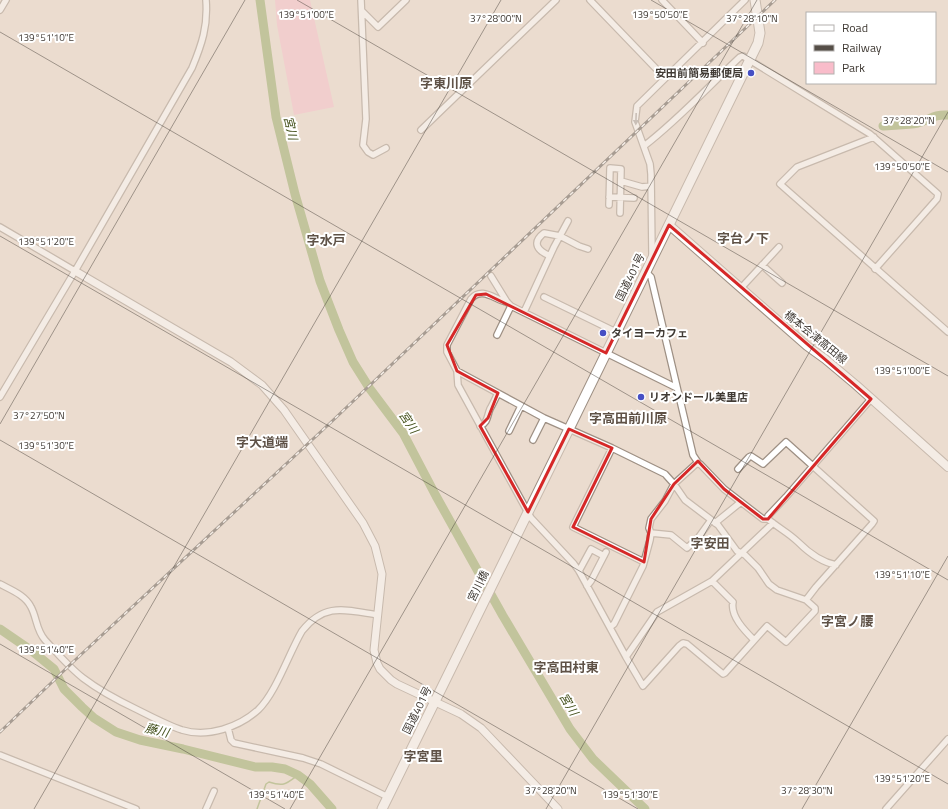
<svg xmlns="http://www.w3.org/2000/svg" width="948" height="809" font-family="'Titillium Web','Noto Sans JP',sans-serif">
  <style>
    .green { fill: #f9bcca }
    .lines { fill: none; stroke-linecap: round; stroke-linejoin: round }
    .stream { stroke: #91a65d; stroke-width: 1.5 }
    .river { stroke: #91a65d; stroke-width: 9 }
    .minor-casing { stroke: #9e9084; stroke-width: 8 }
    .tertiary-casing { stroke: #9e9084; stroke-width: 9 }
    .secondary-casing { stroke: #9e9084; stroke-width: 10 }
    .trunk-casing { stroke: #9e9084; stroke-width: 11 }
    .minor { stroke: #fff; stroke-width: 5.5 }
    .tertiary { stroke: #fff; stroke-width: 7 }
    .secondary { stroke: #fff; stroke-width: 8 }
    .trunk { stroke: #fff; stroke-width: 9 }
    .rail-casing { stroke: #554e47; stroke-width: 3 }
    .rail { stroke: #fff; stroke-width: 1.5; stroke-dasharray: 4.5; stroke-linecap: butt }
    .oneway { fill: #a09c9a }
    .marked { fill: none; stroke: #d62828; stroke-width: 3; stroke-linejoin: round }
    .ticks { fill: none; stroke: #403a34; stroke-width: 1; stroke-opacity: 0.45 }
    .poi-dot { fill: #464fc4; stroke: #fff; stroke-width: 1.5 }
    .labels { text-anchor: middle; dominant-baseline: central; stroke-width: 4; stroke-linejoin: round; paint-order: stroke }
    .poi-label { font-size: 11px; font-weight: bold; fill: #403a34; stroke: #fff; text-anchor: start }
    .street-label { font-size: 11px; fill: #403a34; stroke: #fff }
    .water-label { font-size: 12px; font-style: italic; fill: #43501b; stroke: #fff }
    .quarter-label { font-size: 13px; font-weight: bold; fill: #5f5247; stroke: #fff }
    .ticks-label { font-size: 10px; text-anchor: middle; fill: #403a34; stroke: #fff; stroke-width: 4; stroke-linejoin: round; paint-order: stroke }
  </style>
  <rect width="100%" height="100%" fill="#ebdccf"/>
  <path class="green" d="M275,0H310L334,107L294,115L277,25Z"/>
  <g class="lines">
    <path class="stream" d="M257,809L266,784L269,782C284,787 286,784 298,775"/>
    <path class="river" d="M260,0L276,117L295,194L320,281L339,330L353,362L370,389L403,433L436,496L503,616L570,729L593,759L645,809
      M883,126C894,125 907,125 918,123C930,120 933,114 948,115
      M0,629L32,651L54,669L64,689L82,707L94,718L116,732L140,740L183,749L255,767H272L285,769L298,775L310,784L332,809"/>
    <g class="minor-casing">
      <path id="minor" d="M361,0L366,119L363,145L368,152L373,155L386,148
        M590,0L665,78
        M662,0L703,43
        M0,10L6,0
        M362,11L378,27L406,0
        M421,130L556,0
        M874,137L797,167L780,184L948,332
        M644,146C678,120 708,87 740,57L743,56L870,134L938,194L937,199L875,269
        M621,181L642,187L651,186
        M609,197L634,198
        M609,205L610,168L621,169L620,213
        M0,227L75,271
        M550,256C538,251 531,243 544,233L560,236L579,246L588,249
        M653,256L652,255L651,174L650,164L635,122L637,106L745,0
        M762,265L782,283
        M646,272L651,277L693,455L699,464
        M491,276L507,302L511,306L677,388
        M741,288L779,247
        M544,297L616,332
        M507,302C495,300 482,286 471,299L447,345V352L457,371L544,418L612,448L665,474L674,484L685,500L718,525L737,551L745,555L758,568L769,584L777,590L806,600L816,587L872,524L874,521L786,442L763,464L751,456L749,457L738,469
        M524,312L554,247L568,221
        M497,335L511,306
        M457,371L458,385L531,518L574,564L579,571L626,657L643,686L679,646L683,643L687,644L723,674L725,673L767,626L786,642L815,611V608L806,600
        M0,397L75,271L192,68C202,44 208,26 206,0
        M480,426C488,423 487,416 490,409C493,404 495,399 498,393
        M509,431L521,406
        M533,440L544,418
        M612,448L573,527L644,562
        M715,523L741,502
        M651,533L671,535L687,548L698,538L711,520
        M836,565C821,562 809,553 798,542C789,533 777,527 768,519V516L786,497L871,399
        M579,571L591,549L604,556
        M712,581L733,602C730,616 745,631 754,640
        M0,584C11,590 25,595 31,607C37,618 36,630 45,640C57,653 69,667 83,678C100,691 119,701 138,710C152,717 167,725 182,730C208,738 239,727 258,710C276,693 289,653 302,631C325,602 345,610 378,615
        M587,586L591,581L606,552
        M610,627L614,624L643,566L650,540L651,533L649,528L651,519L665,501L674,484L696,464H700L724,489L763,519H768
        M626,657L657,612L712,581L773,523
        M228,728L231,740L234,743L303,758L321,764L388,797
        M0,755L136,809
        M206,809L214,791
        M886,809L948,739"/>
    </g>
    <g class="tertiary-casing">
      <path id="tertiary" d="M75,271L231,362L262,385L284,410L363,523L375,546L382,574L374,650L377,663L380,669L391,680L397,684L461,714L481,728L558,809"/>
    </g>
    <g class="secondary-casing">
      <path id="secondary" d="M669,225L807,346L825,359L856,385L948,467"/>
    </g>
    <g class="trunk-casing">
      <path id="trunk" d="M382,809L569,429L758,43L760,33L755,0"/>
    </g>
    <use href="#minor" class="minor"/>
    <use href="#tertiary" class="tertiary"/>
    <use href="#secondary" class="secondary"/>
    <use href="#trunk" class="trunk"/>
    <g class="rail-casing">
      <path id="rail" d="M0,732L73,662L327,426L775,0"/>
    </g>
    <use href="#rail" class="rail"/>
  </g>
  <defs><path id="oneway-solid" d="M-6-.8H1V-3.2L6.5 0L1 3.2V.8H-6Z"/></defs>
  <use class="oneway" href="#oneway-solid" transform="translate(636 119) rotate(92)"/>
  <path d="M0 0H948V809H0ZM669,225L871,399L768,519H763L724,489L698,461L674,484L651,519L644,562L573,527L612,448L569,429L528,512L480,426L488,418L498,393L457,371L447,345L476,295L486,294L606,353Z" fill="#ebdccf" fill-opacity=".55" fill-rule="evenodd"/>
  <path class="marked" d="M669,225L871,399L768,519H763L724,489L698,461L674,484L651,519L644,562L573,527L612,448L569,429L528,512L480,426L488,418L498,393L457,371L447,345L476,295L486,294L606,353Z"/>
  <path class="ticks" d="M297,0L948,376M651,0L948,172M0,32L948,580M0,236L948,784M0,424L245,0M0,440L638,809M0,644L285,809M34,809L501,0M290,809L757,0M546,809L948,112M802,809L948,556"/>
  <g class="poi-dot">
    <circle cx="751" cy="73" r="4"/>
    <circle cx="603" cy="333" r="4"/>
    <circle cx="641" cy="397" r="4"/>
  </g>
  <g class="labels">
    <g class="poi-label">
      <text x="743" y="73" text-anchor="end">安田前簡易郵便局</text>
      <text x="611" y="333">タイヨーカフェ</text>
      <text x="649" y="397">リオンドール美里店</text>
    </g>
    <g class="street-label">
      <text transform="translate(630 277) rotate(-64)">国道401号</text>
      <text transform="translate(816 337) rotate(39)">橋本会津高田線</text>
      <text transform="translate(478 586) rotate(-64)">宮川橋</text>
      <text transform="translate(417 710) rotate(-64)">国道401号</text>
    </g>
    <g class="water-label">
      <text transform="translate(291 128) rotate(77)">宮川</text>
      <text transform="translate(409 422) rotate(56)">宮川</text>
      <text transform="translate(569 704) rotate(59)">宮川</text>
      <text transform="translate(157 730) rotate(14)">藤川</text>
    </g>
    <g class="quarter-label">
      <text x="446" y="83">字東川原</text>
      <text x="743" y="238">字台ノ下</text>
      <text x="326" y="240">字水戸</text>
      <text x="628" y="418">字高田前川原</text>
      <text x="262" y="442">字大道端</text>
      <text x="710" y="543">字安田</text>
      <text x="847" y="621">字宮ノ腰</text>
      <text x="566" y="667">字高田村東</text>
      <text x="423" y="756">字宮里</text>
    </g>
  </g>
  <g class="ticks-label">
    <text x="306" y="18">139°51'00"E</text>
    <text x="660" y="18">139°50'50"E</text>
    <text x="496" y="22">37°28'00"N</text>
    <text x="752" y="22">37°28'10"N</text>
    <text x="46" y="41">139°51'10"E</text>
    <text x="909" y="124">37°28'20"N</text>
    <text x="902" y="170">139°50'50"E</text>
    <text x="46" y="245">139°51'20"E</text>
    <text x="902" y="374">139°51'00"E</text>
    <text x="39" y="419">37°27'50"N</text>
    <text x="46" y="449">139°51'30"E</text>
    <text x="902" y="578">139°51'10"E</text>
    <text x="46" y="653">139°51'40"E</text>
    <text x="902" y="782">139°51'20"E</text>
    <text x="551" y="794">37°28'20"N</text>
    <text x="807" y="794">37°28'30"N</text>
    <text x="276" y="798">139°51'40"E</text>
    <text x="630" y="798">139°51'30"E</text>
  </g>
  <rect x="806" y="12" width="130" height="72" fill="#ffffff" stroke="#b3b0ae"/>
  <rect x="814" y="25" width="20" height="6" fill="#ffffff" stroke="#b3b0ae"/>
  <text x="842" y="32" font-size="12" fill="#403a34">Road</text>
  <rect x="814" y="45" width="20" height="6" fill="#554e47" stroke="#b3b0ae"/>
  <text x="842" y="52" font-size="12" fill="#403a34">Railway</text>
  <rect x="814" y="62" width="20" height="12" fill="#f9bcca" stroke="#b3b0ae"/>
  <text x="842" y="72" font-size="12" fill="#403a34">Park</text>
</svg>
